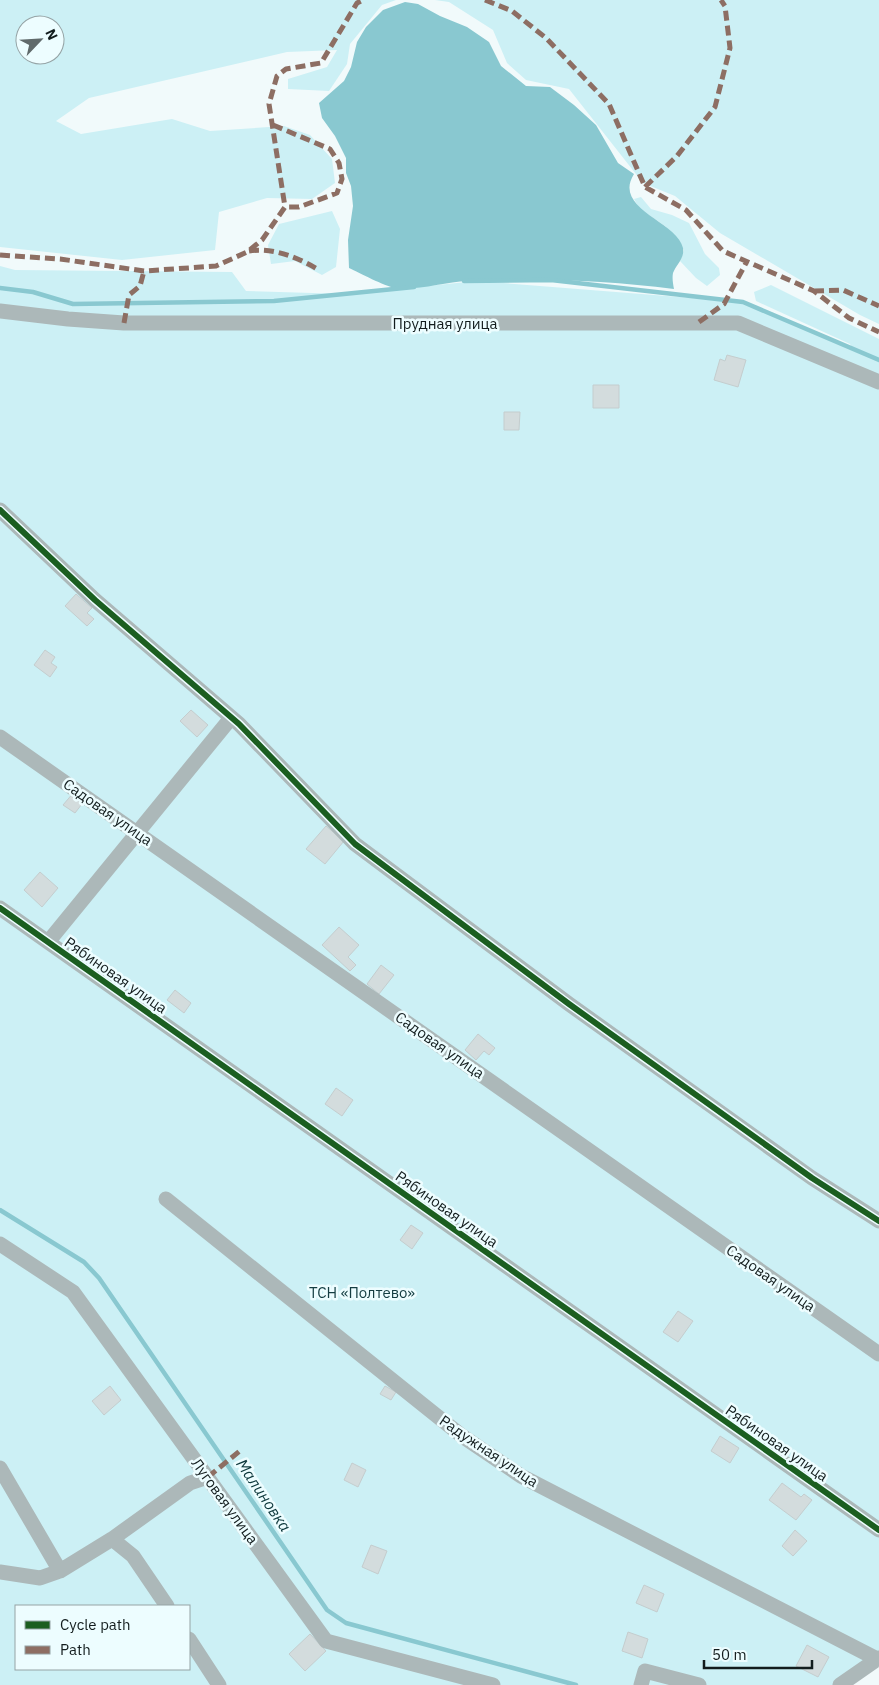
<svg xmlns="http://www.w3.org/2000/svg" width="879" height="1685" font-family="'IBM Plex Sans',sans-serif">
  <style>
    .green { fill: #ccf0f5; fill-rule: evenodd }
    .water { fill: #89c8d0 }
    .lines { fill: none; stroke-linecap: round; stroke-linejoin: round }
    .stream { stroke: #89c8d0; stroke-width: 4.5 }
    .building { fill: #d3dcdd; stroke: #c4cdce }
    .street { stroke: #acb8b9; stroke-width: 15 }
    .quiet { stroke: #8d6e63; stroke-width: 5; stroke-dasharray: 10 5; stroke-linecap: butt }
    .cycleway-casing { stroke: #edfdff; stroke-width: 9 }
    .cycleway { stroke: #1b5e20; stroke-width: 6 }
    .labels { text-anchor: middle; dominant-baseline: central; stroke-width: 5; stroke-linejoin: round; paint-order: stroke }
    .street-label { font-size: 15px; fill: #121c1d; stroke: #edfdff }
    .park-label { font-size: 15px; fill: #143d42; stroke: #edfdff }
    .water-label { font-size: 16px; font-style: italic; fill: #0c373b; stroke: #edfdff }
  </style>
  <rect width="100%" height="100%" fill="#f1fafb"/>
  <path class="green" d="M0,0H396L382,5L350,44L347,64L329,91L288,89V79L327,67L337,50L287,52L89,98L56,121L81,134L172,119L210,131L284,126L310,135L332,159L335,183L312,199L267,198L219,212L215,250L122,260L0,247ZM25,25H55V55H25Z
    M435,0H879V324L860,315L720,233L675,196L643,183L569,89L526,80L507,63L493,30L449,2Z
    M641,197L651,209L672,215L689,223L705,254L719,268L720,275L707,286L696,278L680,261L684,250L665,226L639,208L634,199Z
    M332,211L340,229L336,267L322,275L295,261L271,264L268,245L279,224Z
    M0,266L15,270L232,272L246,291L346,294L477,281L743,302L852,348L850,344L756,301L754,292L771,285L879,339V1658L840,1685H0ZM16,1606H189V1669H16Z"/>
  <path class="water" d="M405,2L418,4L440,16L467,27L489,42L501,66L526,86L550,87L574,105L596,125L618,163L634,174C612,209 677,221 683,248C685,258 676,265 673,273C672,278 673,284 674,289C606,280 536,278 467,281C446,282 416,291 395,288C384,286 360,273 349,268L348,240L353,206L351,186L346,173V158L335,136L322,118L319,103L344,81L351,67L357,42L366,27L383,10Z"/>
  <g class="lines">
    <path class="stream" d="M464,281L551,280L743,302L879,360
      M0,288L33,292L73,304L274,301L414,287
      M0,1210L84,1262L99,1278L327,1610L346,1623L576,1685"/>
  </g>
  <path class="building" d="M727,355L746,360L738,387L714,380L720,359L725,361Z
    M593,385H619V408H593Z
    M504,412H520L519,430H504Z
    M76,594L92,608L87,613L94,619L87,626L65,606Z
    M45,650L55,657L51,663L57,667L50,677L34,665Z
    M191,710L208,725L197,737L180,721Z
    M74,792L85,800L75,813L63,805Z
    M326,826L344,841L325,864L306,849Z
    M40,872L58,888L42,907L24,890Z
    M339,927L359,945L348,957L356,965L350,971L322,945Z
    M381,965L394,975L379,994L367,984Z
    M175,990L191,1003L184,1013L167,1000Z
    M478,1034L495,1048L489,1055L484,1051L476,1060L465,1050Z
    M336,1088L353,1100L342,1116L325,1104Z
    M411,1225L423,1233L412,1249L400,1240Z
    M678,1311L693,1321L678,1342L663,1332Z
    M110,1386L121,1400L104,1415L92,1401Z
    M385,1386L396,1392L391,1400L380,1394Z
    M720,1436L739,1448L730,1463L711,1451Z
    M352,1463L366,1470L358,1487L344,1480Z
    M782,1483L801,1497L804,1494L812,1500L796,1520L769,1500Z
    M795,1530L807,1541L793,1556L782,1546Z
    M371,1545L387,1551L378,1574L362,1567Z
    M644,1585L664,1594L657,1612L636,1603Z
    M628,1632L648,1639L642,1658L622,1651Z
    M310,1634L326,1651L305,1671L289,1654Z
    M807,1645L829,1657L818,1677L796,1666Z"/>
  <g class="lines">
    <path class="street" d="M0,311L68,319L124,323H738L879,382
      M0,510L95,600L239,724L355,844L569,1004L812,1178L879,1221
      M0,737L879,1354
      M0,908L879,1530
      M48,942L231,718
      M166,1199L462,1436L521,1476L877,1659
      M0,1244L73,1292L326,1641L493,1685
      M0,1468L60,1571
      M112,1539L190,1483L208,1477
      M0,1572L40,1578L60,1571L112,1539L133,1556L167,1606
      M189,1639L219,1685
      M641,1685L645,1671L699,1685
      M840,1685L879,1658"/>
    <path class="quiet" d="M485,0L512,11L546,38L609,104L645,187L686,210L723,251L814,291L849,318L879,332
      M273,125L330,149L339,163L342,179L337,193L299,207H285
      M645,187L677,156L715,107L730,48L725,6L721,0
      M249,251C273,247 299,258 319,270
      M0,255L60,259L144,271L216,266L247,252L262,240L285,207L269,104L277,76L286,69L321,63L357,3L363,0
      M814,291L843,290L879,306
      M699,322L724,304L746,263
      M124,323L129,295L140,286L144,271
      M208,1477L241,1450"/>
    <g class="cycleway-casing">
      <path id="cycleway" d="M0,510L95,600L239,724L355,844L569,1004L812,1178L879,1221
        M0,908L879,1530"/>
    </g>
    <use href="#cycleway" class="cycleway"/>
  </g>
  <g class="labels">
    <g class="street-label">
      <text x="445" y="323">Прудная улица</text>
      <text transform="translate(108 812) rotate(35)">Садовая улица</text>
      <text transform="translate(116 975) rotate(35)">Рябиновая улица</text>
      <text transform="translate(440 1045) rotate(35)">Садовая улица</text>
      <text transform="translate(447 1209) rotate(35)">Рябиновая улица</text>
      <text transform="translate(771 1278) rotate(35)">Садовая улица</text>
      <text transform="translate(777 1443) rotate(35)">Рябиновая улица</text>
      <text transform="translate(489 1451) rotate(34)">Радужная улица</text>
      <text transform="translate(225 1501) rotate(54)">Луговая улица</text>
    </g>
    <g class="park-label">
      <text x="362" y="1292">ТСН «Полтево»</text>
    </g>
    <g class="water-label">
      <text transform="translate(264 1495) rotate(56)">Малиновка</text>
    </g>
  </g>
  <rect x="15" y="1605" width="175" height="65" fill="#edfdff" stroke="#95a3a5"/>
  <rect x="25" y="1621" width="25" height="8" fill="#1b5e20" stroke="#95a3a5"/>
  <text x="60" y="1630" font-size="15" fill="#121c1d">Cycle path</text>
  <rect x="25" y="1646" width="25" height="8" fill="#8d6e63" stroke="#95a3a5"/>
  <text x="60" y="1655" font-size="15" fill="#121c1d">Path</text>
  <g transform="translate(40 40) rotate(65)"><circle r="24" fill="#edfdff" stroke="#95a3a5"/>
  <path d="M0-4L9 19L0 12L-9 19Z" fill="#606a6b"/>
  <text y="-8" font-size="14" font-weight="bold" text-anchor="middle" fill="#121c1d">N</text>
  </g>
  <path d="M704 1660v8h108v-8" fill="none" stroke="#121c1d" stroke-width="2.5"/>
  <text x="712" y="1660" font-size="15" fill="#121c1d" stroke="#edfdff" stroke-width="4" paint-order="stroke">50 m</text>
</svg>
